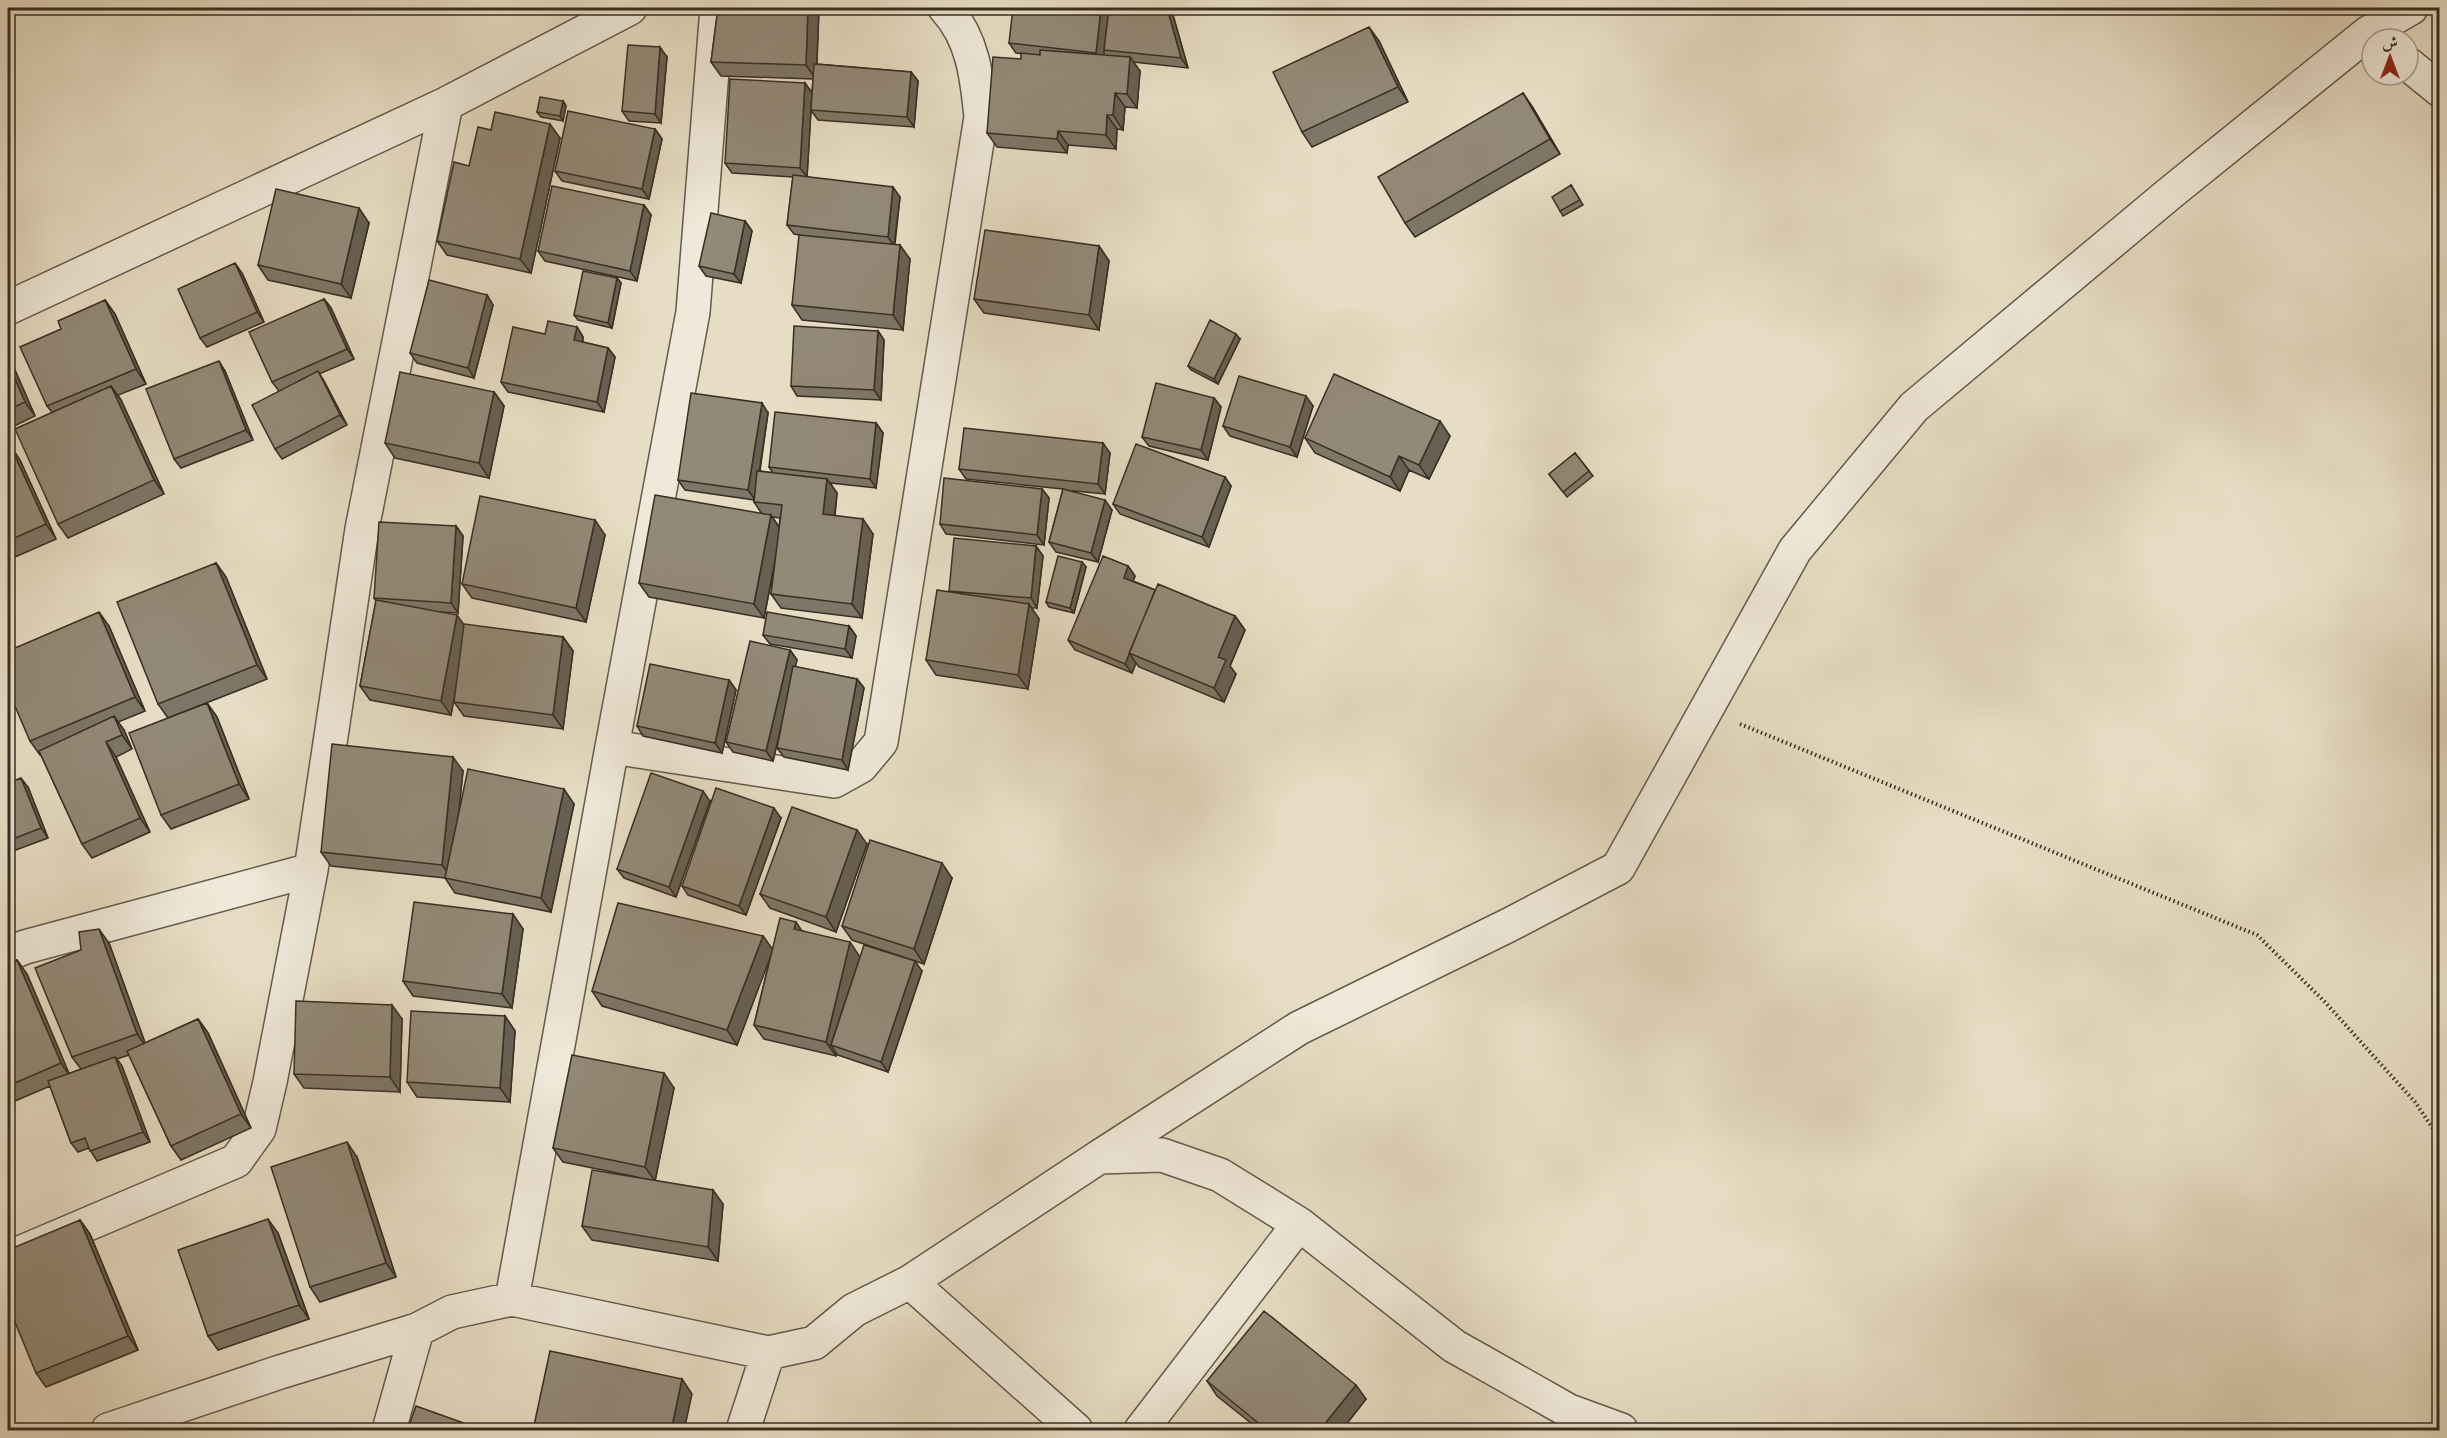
<svg xmlns="http://www.w3.org/2000/svg" width="2447" height="1438" font-family="Alegreya,Amiri,serif">
  <style>
    .lines { fill: none; stroke-linecap: round; stroke-linejoin: round }
    .street-casing { stroke: #645a4b; stroke-width: 36 }
    .path { stroke: #382e23; stroke-width: 4; stroke-dasharray: 1.5 3; stroke-linecap: butt }
    .street { stroke: #efe9d9; stroke-width: 33 }
    .wall { fill: #7e7666; stroke: #382e23; stroke-width: 1.5; fill-rule: evenodd }
    .shaded-wall { fill: #676053; stroke: #382e23; stroke-width: 1.5 }
    .building { fill: #938977; stroke: #382e23; stroke-width: 1.5 }
  </style>
  <rect width="100%" height="100%" fill="#e7ddc4"/>
  <filter id="stains"><feTurbulence type="fractalNoise" baseFrequency=".00333" numOctaves="4"/><feColorMatrix values="0 0 0 0 .2 0 0 0 0 .09 0 0 0 0 .02 0 0 0 .5 -.17"/></filter>
  <radialGradient id="worn" r=".72"><stop offset=".6" stop-color="#630" stop-opacity="0"/><stop offset="1" stop-color="#630" stop-opacity=".3"/></radialGradient>
  <g class="lines">
    <g class="street-casing">
      <path id="street" d="M2408,64L2440,90
        M8,308L446,104L630,8
        M612,747L693,312L717,8
        M8,954L25,947L311,870
        M1099,1157L1299,1028L1509,925L1618,868L1795,550L1914,407L2169,194L2368,33L2411,8
        M8,1258L236,1161L259,1129L270,1082L311,870L362,529L446,104
        M910,1282L1076,1430
        M512,1299L612,747L834,781L861,766L881,742L981,117C977,77 973,38 945,8
        M108,1430L280,1372L417,1330L452,1312L512,1299L768,1353L814,1343L854,1310L910,1282L1099,1157L1162,1155L1220,1175L1299,1224L1454,1346L1569,1411L1621,1430
        M389,1430L417,1330
        M743,1430L768,1353
        M1141,1430L1299,1224"/>
    </g>
    <path class="path" d="M1740,724L2257,935L2324,1001L2415,1102L2440,1139"/>
    <use href="#street" class="street"/>
  </g>
  <path class="wall" d="M718,8H819L817,64L911,72L918,81L914,127L818,120L811,110L807,177L900,197L895,244L910,259L903,330L802,320L792,305L805,236L794,234L787,225L793,177L732,173L725,163L805,83L812,93L813,79L721,76L711,62Z
    M1171,8L1188,68L1133,62L1140,71L1137,108L1125,107L1123,130L1117,129L1116,149L1068,145L1067,153L997,147L987,133L1024,54L1016,53L1009,43Z
    M1379,41L1408,102L1312,147L1302,132Z
    M667,57L661,123L629,121L622,111Z
    M1523,93L1533,108L1560,154L1415,237L1405,223Z
    M563,101L566,106L563,121L541,117L537,112Z
    M655,129L662,139L649,199L562,181L555,171Z
    M491,130L560,138L531,273L447,255L437,241L469,166Z
    M1571,185L1583,205L1563,216L1560,211Z
    M644,205L651,215L637,281L545,261L538,251Z
    M745,221L752,231L741,283L706,276L699,266Z
    M369,223L351,298L268,280L258,265Z
    M1099,246L1109,261L1099,330L984,313L974,299Z
    M242,273L264,322L207,347L200,338Z
    M617,278L621,283L612,328L578,320L574,315Z
    M487,295L493,305L474,378L417,363L410,353Z
    M324,299L331,308L354,359L319,374L324,381L347,425L282,459L275,449L279,391L272,382Z
    M105,300L115,314L146,384L118,395L121,400L164,494L68,538L58,524L52,412L47,406L61,329Z
    M577,327L583,337V342L608,348L615,357L604,412L508,392L501,382L545,334Z
    M878,331L884,340L881,400L797,396L791,386Z
    M1240,339L1218,384L1191,370L1188,366Z
    M8,360L15,370L35,416L8,429Z
    M225,371L253,440L181,468L174,459Z
    M494,392L504,406L489,478L395,458L385,443Z
    M1214,398L1221,407L1208,460L1149,446L1142,437Z
    M1313,406L1297,457L1230,436L1223,426Z
    M768,413L760,471L773,473L769,467L876,423L883,433L876,488L830,483L837,493L835,516L873,534L862,618L781,608L771,594L775,562L764,618L649,597L639,583L762,514L754,502V500L685,490L678,480ZM772,517L780,518L779,527Z
    M1450,436L1429,479L1409,470L1400,491L1315,453L1305,438Z
    M10,445L20,460L56,539L8,560V446Z
    M1110,453L1105,494L1064,490L1112,510L1098,562L1056,552L1049,542L1063,489L966,479L959,469Z
    M1575,453L1593,476L1567,497L1549,474Z
    M1225,477L1231,486L1209,547L1120,514L1113,504Z
    M1042,489L1049,498L1044,545L946,534L940,524Z
    M456,526L463,536L458,613L440,612L464,625L563,637L573,651L563,729L464,716L454,702L455,692L451,715L370,700L360,686L376,601L374,598Z
    M605,535L586,622L472,598L462,584Z
    M1036,546L1043,556L1037,608H1031L1039,619L1028,689L936,675L926,660L949,592V591Z
    M1082,562L1086,567L1074,613L1049,607L1046,602Z
    M216,563L226,577L267,679L168,718L158,704Z
    M1128,566L1135,576L1133,581L1155,590L1235,616L1245,630L1230,666L1236,674L1224,702L1139,667L1136,663L1132,673L1075,650L1068,640Z
    M109,626L145,711L118,722L124,730L132,749L116,757L150,832L92,858L82,844L41,755H40L30,741Z
    M849,626L856,636L852,658L770,644L763,635Z
    M790,650L797,660L795,667L857,679L864,688L848,770L784,757L777,748L783,718L773,761L733,752L726,742Z
    M729,680L736,690L722,753L643,736L637,726Z
    M207,703L217,717L249,799L171,829L161,815Z
    M463,771L458,815L574,804L551,912L455,893L445,878L331,866L321,852Z
    M8,783L28,787L48,838L8,853Z
    M710,801L676,897L624,878L617,869Z
    M781,818L746,915L688,895L682,886Z
    M867,844L836,932L770,908L760,894Z
    M952,878L924,964L852,940L842,926Z
    M523,929L512,1008L413,996L403,981Z
    M803,931L860,957L922,971L888,1072L838,1055L837,1054L836,1056L764,1039L754,1025L771,954L737,1045L602,1006L592,991L763,936L772,949Z
    M109,943L145,1043L198,1019L208,1033L251,1128L181,1160L171,1146L129,1055L117,1059L122,1066L150,1142L97,1161L89,1148L78,1152L71,1143L50,1086L8,1104V964L17,960L27,974L69,1074L81,1069L72,1057Z
    M505,1016L515,1031L510,1102L417,1097L407,1082Z
    M402,1019L400,1092L304,1088L294,1074Z
    M674,1088L655,1181L723,1204L718,1261L592,1240L582,1226L637,1177L563,1162L553,1148Z
    M357,1157L396,1277L320,1302L310,1287Z
    M80,1220L90,1234L138,1350L46,1387L36,1373Z
    M278,1233L309,1319L218,1350L208,1336Z
    M1207,1381L1366,1399L1341,1431H1261L1217,1396Z"/>
  <path class="shaded-wall" d="M808,8H819L816,80L806,65Z
    M1101,8H1109L1103,63L1096,53Z
    M1167,8H1171L1188,68L1181,58Z
    M1369,27L1379,41L1408,102L1398,87Z
    M660,47L667,57L661,123L655,114Z
    M1130,57L1140,71L1137,108L1127,94Z
    M911,72L918,81L914,127L907,117Z
    M805,83L812,93L807,177L800,168Z
    M1115,93L1125,107L1123,130L1113,115Z
    M1523,93L1533,108L1560,154L1550,139Z
    M563,101L566,106L563,121L560,116Z
    M1107,115L1117,129L1116,149L1106,135Z
    M550,124L560,138L531,273L520,259Z
    M655,129L662,139L649,199L642,189Z
    M1058,131L1068,145L1067,153L1057,139Z
    M893,187L900,197L894,246L888,237Z
    M644,205L651,215L637,281L630,271Z
    M359,208L369,223L351,298L341,284Z
    M745,221L752,231L741,283L734,274Z
    M900,245L910,259L903,330L893,315Z
    M1099,246L1109,261L1099,330L1089,315Z
    M235,263L242,273L264,322L257,312Z
    M617,278L621,283L612,328L608,323Z
    M487,295L493,305L474,378L468,368Z
    M324,299L331,308L354,359L347,349Z
    M105,300L115,314L146,384L136,369Z
    M577,327L583,337L581,350L574,340Z
    M878,331L884,340L881,400L874,390Z
    M1236,334L1240,339L1218,384L1214,379Z
    M608,348L615,357L604,412L597,402Z
    M8,360L15,370L35,416L25,402L8,363Z
    M219,361L225,371L253,440L246,430Z
    M318,371L324,381L347,425L340,415Z
    M111,386L121,400L164,494L154,480Z
    M494,392L504,406L489,478L479,463Z
    M1306,396L1313,406L1297,457L1290,447Z
    M1214,398L1221,407L1208,460L1201,450Z
    M762,403L768,413L755,500L748,490Z
    M1440,421L1450,436L1429,479L1419,465Z
    M876,423L883,433L876,488L870,479Z
    M1103,443L1110,453L1105,494L1098,484Z
    M10,445L20,460L56,539L46,524Z
    M1399,456L1409,470L1400,491L1390,477Z
    M1225,477L1231,486L1209,547L1202,537Z
    M827,479L837,493L833,529L823,514Z
    M1042,489L1049,498L1044,545L1037,535Z
    M1105,500L1112,510L1098,562L1091,553Z
    M771,515L781,530L764,618L754,604Z
    M863,519L873,534L862,618L852,604Z
    M595,520L605,535L586,622L576,608Z
    M456,526L463,536L458,613L451,603Z
    M1036,546L1043,556L1037,608L1031,598Z
    M1082,562L1086,567L1074,613L1070,608Z
    M216,563L226,577L267,679L257,665Z
    M1128,566L1135,576L1131,587L1124,578Z
    M1029,604L1039,619L1028,689L1018,675Z
    M99,612L109,626L145,711L135,697Z
    M457,615L467,629L451,715L441,701Z
    M1235,616L1245,630L1230,666L1236,674L1224,702L1214,688L1218,657Z
    M849,626L856,636L852,658L845,649Z
    M563,637L573,651L563,729L553,715Z
    M790,650L797,660L773,761L766,751Z
    M1129,653L1136,663L1132,673L1125,664Z
    M857,679L864,688L848,770L842,760Z
    M729,680L736,690L722,753L715,743Z
    M207,703L217,717L249,799L239,784Z
    M114,716L124,730L132,749L122,735Z
    M106,742L116,757L150,832L140,818Z
    M453,757L463,771L452,879L442,865Z
    M21,778L28,787L48,838L41,828Z
    M564,789L574,804L551,912L541,898Z
    M703,791L710,801L676,897L669,887Z
    M774,808L781,818L746,915L739,906Z
    M857,830L867,844L836,932L826,917Z
    M942,863L952,878L924,964L914,949Z
    M513,914L523,929L512,1008L502,994Z
    M796,922L806,937L794,929Z
    M99,929L109,943L147,1048L137,1034Z
    M763,936L773,950L737,1045L727,1030Z
    M850,942L860,957L831,1045L837,1054L836,1056L826,1042Z
    M17,960L27,974L71,1078L61,1063Z
    M915,961L922,971L888,1072L881,1062Z
    M392,1005L402,1019L400,1092L390,1077Z
    M505,1016L515,1031L510,1102L500,1088Z
    M198,1019L208,1033L251,1128L241,1114Z
    M115,1057L122,1066L150,1142L143,1132Z
    M664,1073L674,1088L655,1181L645,1167Z
    M347,1142L357,1157L396,1277L386,1263Z
    M713,1190L723,1204L718,1261L708,1247Z
    M268,1219L278,1233L309,1319L299,1305Z
    M80,1220L90,1234L138,1350L128,1336Z
    M682,1379L692,1394L684,1431H671Z
    M1356,1385L1366,1399L1341,1431H1319Z"/>
  <path class="building" d="M718,8H808L806,65L711,62Z
    M1013,8H1101L1096,53L1009,43Z
    M1109,8H1167L1181,58L1104,50Z
    M1369,27L1398,87L1302,132L1273,72Z
    M628,45L660,47L655,114L622,111Z
    M1040,50L1130,57L1127,94L1115,93L1113,115H1107L1106,135L1058,131L1057,139L987,133L993,57L1021,59V53L1040,55Z
    M814,64L911,72L907,117L811,110Z
    M730,79L805,83L800,168L725,163Z
    M1523,93L1550,139L1405,223L1378,177Z
    M540,97L563,101L560,116L537,112Z
    M568,111L655,129L642,189L555,171Z
    M495,112L550,124L520,259L437,241L454,162L469,166L478,127L491,130Z
    M793,175L893,187L888,237L787,225Z
    M1571,185L1580,200L1560,211L1552,197Z
    M552,186L644,205L630,271L538,251Z
    M276,189L359,208L341,284L258,265Z
    M711,213L745,221L734,274L699,266Z
    M985,230L1099,246L1089,315L974,299Z
    M799,235L900,245L893,315L792,305Z
    M235,263L257,312L200,338L178,289Z
    M583,271L617,278L608,323L574,315Z
    M429,280L487,295L468,368L410,353Z
    M324,299L347,349L272,382L249,332Z
    M105,300L136,369L47,406L20,347L61,329L58,321Z
    M1210,320L1236,334L1214,379L1188,366Z
    M548,321L577,327L574,340L608,348L597,402L501,382L513,327L545,334Z
    M794,326L878,331L874,390L791,386Z
    M219,361L246,430L174,459L146,389Z
    M8,363L25,402L8,410Z
    M318,371L340,415L275,449L252,405Z
    M400,372L494,392L479,463L385,443Z
    M1334,374L1440,421L1419,465L1399,456L1390,477L1305,438Z
    M1239,376L1306,396L1290,447L1223,426Z
    M1156,383L1214,398L1201,450L1142,437Z
    M111,386L154,480L58,524L15,429Z
    M691,393L762,403L748,490L678,480Z
    M775,412L876,423L870,479L769,467Z
    M964,428L1103,443L1098,484L959,469Z
    M1136,444L1225,477L1202,537L1113,504Z
    M10,445L46,524L8,541V446Z
    M1575,453L1589,471L1563,492L1549,474Z
    M757,471L827,479L823,514L863,519L852,604L771,594L782,505L754,502Z
    M944,478L1042,489L1037,535L940,524Z
    M1063,489L1105,500L1091,553L1049,542Z
    M655,495L771,515L754,604L639,583Z
    M480,496L595,520L576,608L462,584Z
    M379,522L456,526L451,603L374,598Z
    M954,538L1036,546L1031,598L949,591Z
    M1058,556L1082,562L1070,608L1046,602Z
    M1103,556L1128,566L1124,578L1155,590L1125,664L1068,640Z
    M216,563L257,665L158,704L117,602Z
    M1158,584L1235,616L1218,657L1226,660L1214,688L1129,653Z
    M937,590L1029,604L1018,675L926,660Z
    M376,600L457,615L441,701L360,686Z
    M99,612L135,697L30,741L8,690V651Z
    M767,612L849,626L845,649L763,635Z
    M464,624L563,637L553,715L454,702Z
    M750,641L790,650L766,751L726,742Z
    M650,664L729,680L715,743L637,726Z
    M793,666L857,679L842,760L777,748Z
    M207,703L239,784L161,815L129,733Z
    M114,716L122,735L106,742L140,818L82,844L39,751Z
    M332,744L453,757L442,865L321,852Z
    M468,769L564,789L541,898L445,878Z
    M651,773L703,791L669,887L617,869Z
    M21,778L41,828L8,841V783Z
    M716,788L774,808L739,906L682,886Z
    M792,807L857,830L826,917L760,894Z
    M870,840L942,863L914,949L842,926Z
    M414,902L513,914L502,994L403,981Z
    M618,903L763,936L727,1030L592,991Z
    M780,918L796,922L794,929L850,942L826,1042L754,1025Z
    M99,929L137,1034L72,1057L35,968L81,950L79,932Z
    M864,945L915,961L881,1062L831,1045Z
    M17,960L61,1063L8,1086V964Z
    M296,1001L392,1005L390,1077L294,1074Z
    M411,1011L505,1016L500,1088L407,1082Z
    M198,1019L241,1114L171,1146L127,1051Z
    M572,1055L664,1073L645,1167L553,1148Z
    M115,1057L143,1132L90,1151L85,1138L71,1143L48,1081Z
    M347,1142L386,1263L310,1287L271,1167Z
    M592,1170L713,1190L708,1247L582,1226Z
    M268,1219L299,1305L208,1336L178,1250Z
    M80,1220L128,1336L36,1373L8,1305V1250Z
    M1264,1311L1356,1385L1319,1431H1268L1207,1381Z
    M550,1351L682,1379L671,1431L533,1430Z
    M416,1406L486,1431H407Z
    M172,1427L185,1431H171Z"/>
  <rect width="2447" height="1438" fill="none" stroke="#e7ddc4" stroke-width="30"/>
  <rect x="9" y="9" width="2429" height="1420" fill="none" stroke="#382e23" stroke-width="3"/>
  <rect x="15" y="15" width="2417" height="1408" fill="none" stroke="#382e23" stroke-width="1.5"/>
  <g transform="translate(2390 57)"><circle r="28" fill="#efe9d9" stroke="#a69e90" stroke-width="1.5"/>
  <path d="M0-4.5L10 22L0 15L-10 22Z" fill="#8f2418"/>
  <text y="-9" font-size="16" font-weight="bold" text-anchor="middle" fill="#382e23">ش</text>
  </g>
  <rect width="100%" height="100%" filter="url(#stains)"/>
  <rect width="100%" height="100%" fill="url(#worn)"/>
</svg>
